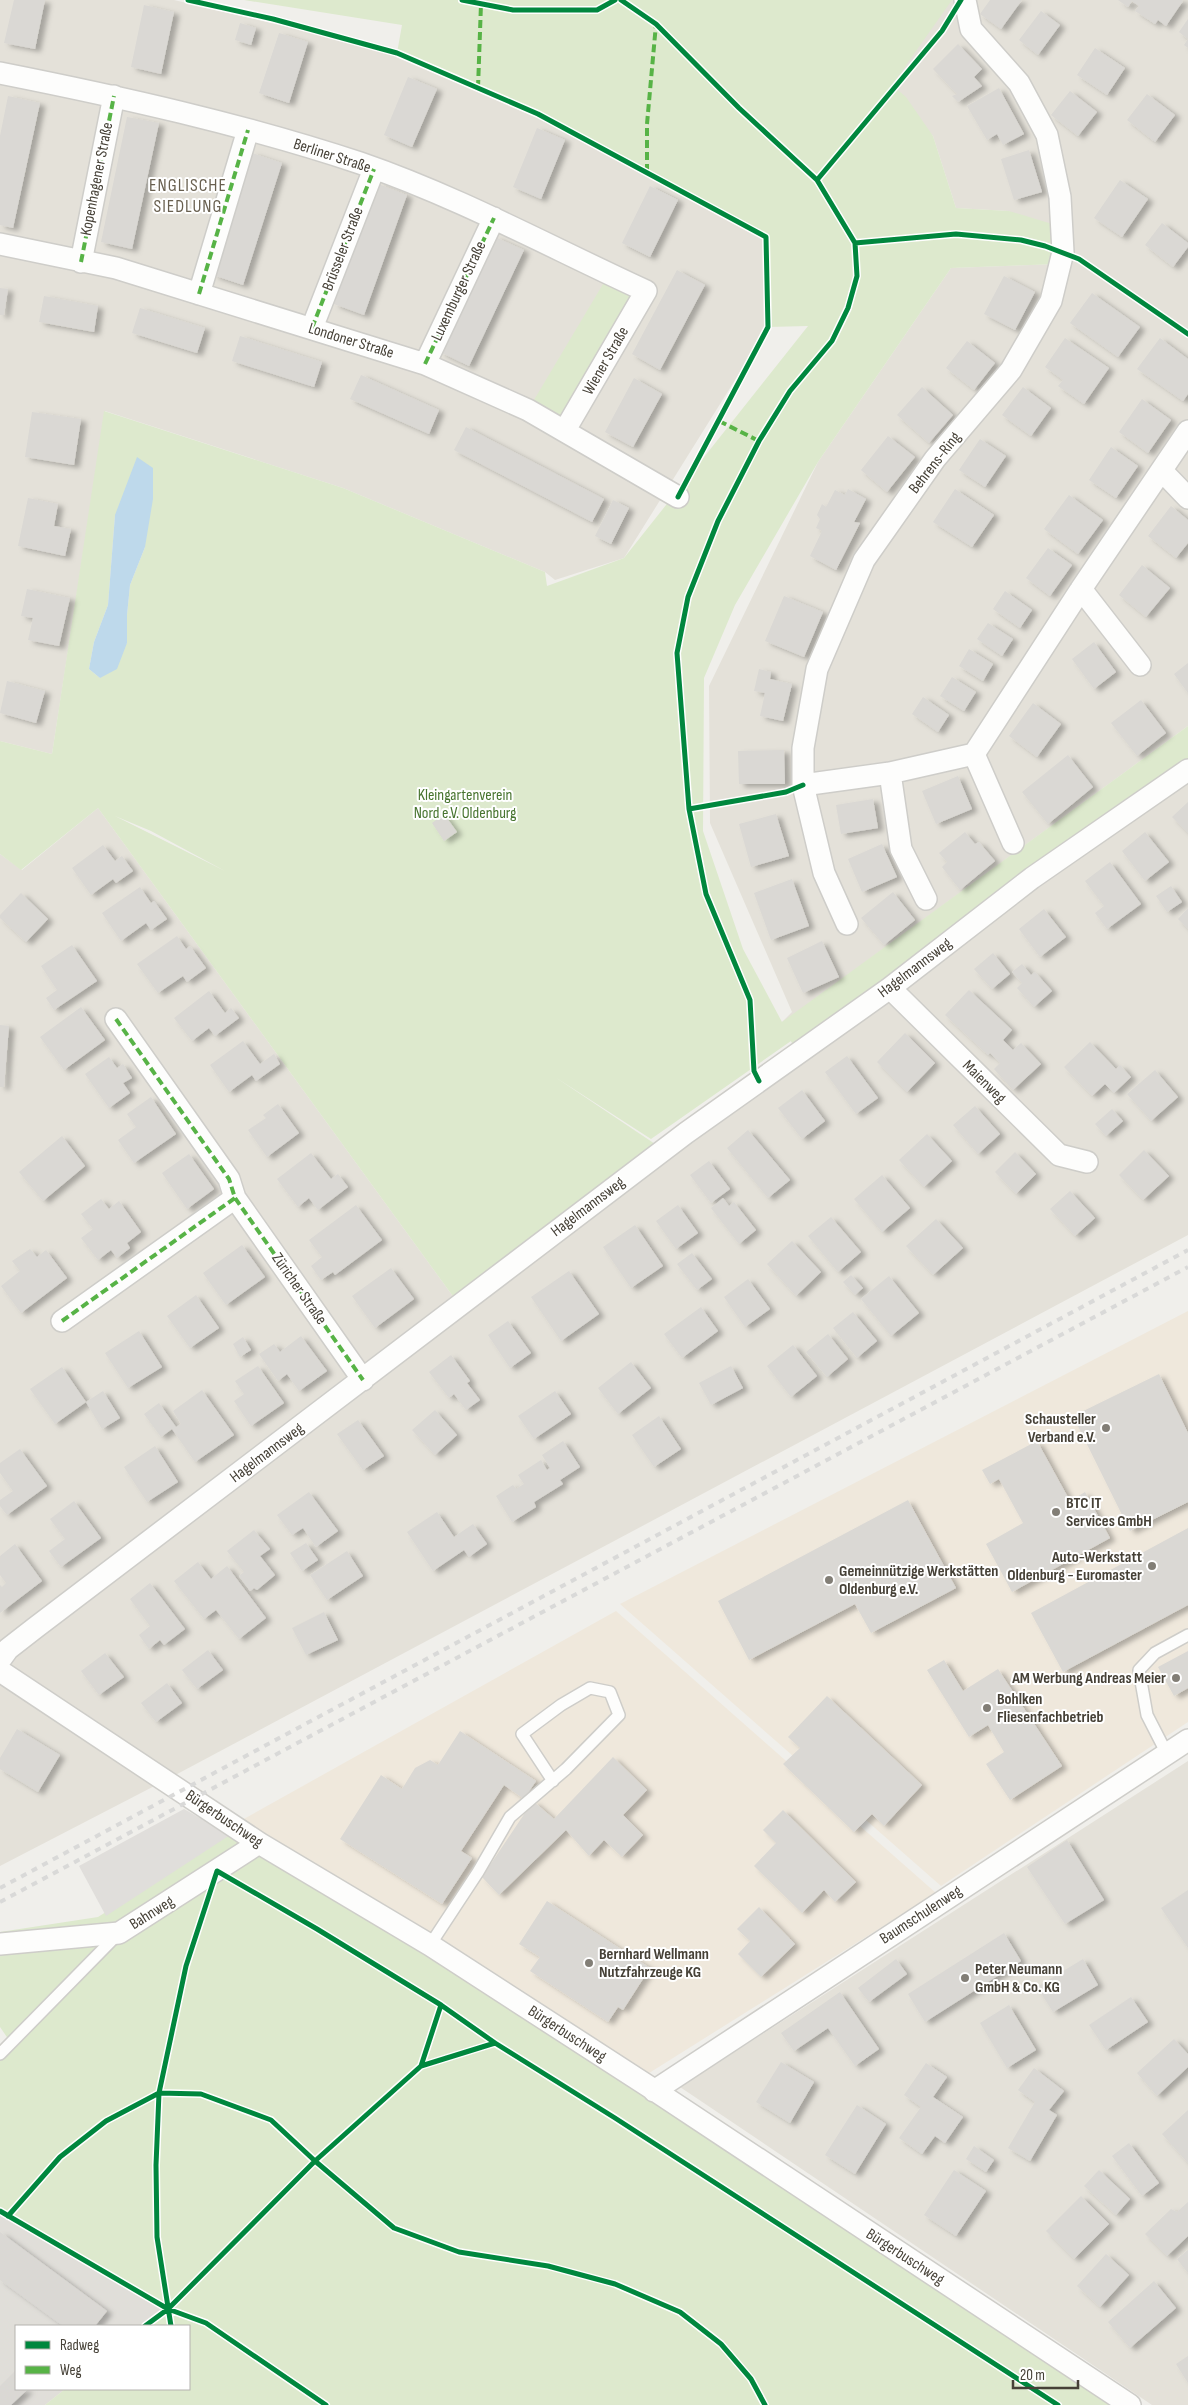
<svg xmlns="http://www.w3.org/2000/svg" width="1188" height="2405" font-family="'Sofia Sans Condensed',sans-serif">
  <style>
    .residential { fill: #e4e1d9 }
    .commercial { fill: #efe8dc }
    .industrial { fill: #e0ded9 }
    .green { fill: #dde9cd; fill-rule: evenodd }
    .parking { fill: #e0dedb }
    .water { fill: #bed9eb }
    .building { fill: #dad8d4; filter: url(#shadow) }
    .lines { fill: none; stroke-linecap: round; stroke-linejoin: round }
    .lane-casing { stroke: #cecdc9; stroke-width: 14 }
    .street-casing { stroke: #cecdc9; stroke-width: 24 }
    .lane { stroke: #fdfdfc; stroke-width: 11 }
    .street { stroke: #fdfdfc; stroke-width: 21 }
    .rail { stroke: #d9d9d8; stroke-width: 4; stroke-dasharray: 6 6; stroke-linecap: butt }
    .quiet { stroke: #57b346; stroke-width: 4; stroke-dasharray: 8 4; stroke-linecap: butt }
    .cycleway-casing { stroke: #fff; stroke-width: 8 }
    .cycleway { stroke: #00873e; stroke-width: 5 }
    .poi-dot { fill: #827e76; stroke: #fff; stroke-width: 2 }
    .labels { text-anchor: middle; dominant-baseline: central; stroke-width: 4; stroke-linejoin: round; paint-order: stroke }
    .street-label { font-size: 16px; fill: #464137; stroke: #fff }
    .park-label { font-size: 16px; fill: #47742f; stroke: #fff }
    .poi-label { font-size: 16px; font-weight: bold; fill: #464137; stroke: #fff; text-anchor: start }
    .neighbourhood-label { font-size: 18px; letter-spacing: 1px; fill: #685f4f; stroke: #fff }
  </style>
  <defs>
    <filter id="shadow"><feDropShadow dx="5.5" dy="3" stdDeviation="2.5" flood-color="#0004"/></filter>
  </defs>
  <rect width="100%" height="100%" fill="#f0efeb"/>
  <path class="residential" d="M0,0H174L397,53L538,114L763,236L768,327L624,558L555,580L545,572L343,488L105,411L52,754L0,741Z
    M797,0H1188V726L782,1023L1188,770V1235L166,1780L0,1866V854L22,870L98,808L460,1306L798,1054L781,1023L792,1012L710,823L709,686L818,462L951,268L1060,264L1009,211L956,208L933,136L872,68Z
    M1188,1761V2405H1152L680,2087Z"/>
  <path class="commercial" d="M1188,1311V1722L941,1886L620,1604Z
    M616,1611L936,1893L638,2080L233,1825Z"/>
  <path class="industrial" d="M0,2211L168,2309L145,2326H16V2389H65L45,2405H0Z"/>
  <path class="green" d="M244,0H952L892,85L906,97L933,136L956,208L1009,211L1062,227L1060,264L951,268L818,462L735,605L704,678L703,831L743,949L782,1022L1188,726V770L799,1054L791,1041L651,1139L555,1077L664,1150L460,1306L98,808L21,870L0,854V741L52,754L104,411L343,488L545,572L547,586L624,558L808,326L768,327L766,237L538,114L397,53L402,25ZM115,515L145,547L130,585L127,615V643L100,678L89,669L94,642L108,605ZM115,816L151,831L225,871Z
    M609,274L646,291L565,430L528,410Z
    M230,1834L259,1843L1128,2405H45L65,2389H189V2326H145L167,2309L0,2211V2054L11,2043L0,2027V1932L98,1917Z"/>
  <path class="parking" d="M184,1809L230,1835L106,1916L79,1866Z"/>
  <path class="water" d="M137,457L153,468V499L145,547L130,585L127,615V643L117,669L100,678L89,669L94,642L108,605L115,515Z"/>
  <path class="building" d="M14,0H45L35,49L4,43Z
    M990,0H1022L1001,29L980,14Z
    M1118,0H1182L1183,1L1166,26L1158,20L1155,24L1135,11L1139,6L1132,1L1128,7Z
    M144,5L174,12L161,74L131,67Z
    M1041,11L1060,25L1038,55L1019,40Z
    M1188,19V48L1184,45L1188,39L1179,32Z
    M240,23L256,28L251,45L235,40Z
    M279,33L308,42L289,103L259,93Z
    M958,44L982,69L974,77L982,86L958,102L952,96L957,94L933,69Z
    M1095,48L1125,68L1107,95L1077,75Z
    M408,77L437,89L412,147L384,135Z
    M999,88L1024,134L1003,145L997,134L987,140L967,106Z
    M1070,91L1097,112L1078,136L1051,115Z
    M1147,94L1175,115L1155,142L1127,120Z
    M8,96L40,103L13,228L0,225V136Z
    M127,117L159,123L132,249L101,242Z
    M537,128L565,140L541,199L513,187Z
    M1029,150L1042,192L1014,200L1001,159Z
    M252,153L282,163L243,285L213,275Z
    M1120,180L1148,199L1122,237L1094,218Z
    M378,184L407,195L364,315L334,304Z
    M650,186L678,200L650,257L622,243Z
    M1162,223L1188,243V247L1173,267L1145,245Z
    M495,237L524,250L469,366L440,352Z
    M677,270L705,285L660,370L632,354Z
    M1004,276L1035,292L1015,330L984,314Z
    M0,288L8,289L4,315H0Z
    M1092,293L1140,327L1118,357L1070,323Z
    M44,296L98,306L94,332L39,322Z
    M140,308L205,328L197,353L132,333Z
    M240,336L322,362L314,387L232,361Z
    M1065,338L1109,368L1084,404L1058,386L1063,380L1045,367Z
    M1160,338L1188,359V394L1183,401L1137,369Z
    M967,341L995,363L974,390L946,368Z
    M361,375L439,410L429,434L350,399Z
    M634,378L662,394L633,447L605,432Z
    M922,387L953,415L929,443L897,415Z
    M1023,387L1051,408L1031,436L1002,415Z
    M1142,399L1171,420L1148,453L1119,432Z
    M32,412L81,419L74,465L25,457Z
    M466,427L604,499L592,522L454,450Z
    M888,436L915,457L887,492L861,470Z
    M980,439L1006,456L985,487L959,470Z
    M1111,447L1138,466L1116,498L1089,480Z
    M848,489L866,499L854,522L860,523L836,570L810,556L822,531L816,528L820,519L817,515L822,504L826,507L835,490L845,495Z
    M955,489L994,515L972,547L933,522Z
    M1069,495L1103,520L1078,554L1044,529Z
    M28,498L58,504L54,526L71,529L65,556L18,546Z
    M613,500L629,508L611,544L595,536Z
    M1171,506L1188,520V543L1176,558L1148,536Z
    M1048,548L1072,565L1050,596L1026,578Z
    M1142,565L1170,588L1146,617L1119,595Z
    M27,589L70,598L59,646L28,640L33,618L21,616Z
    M1005,591L1032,610L1020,628L993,609Z
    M784,596L823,612L804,657L765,641Z
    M988,623L1013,639L1002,656L977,639Z
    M1094,642L1116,672L1094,689L1072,659Z
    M969,649L993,664L983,681L959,666Z
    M1188,663V693L1174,674Z
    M759,669L771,672L770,679L792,684L783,721L760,716L765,693L754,691Z
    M952,677L976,692L964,711L940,696Z
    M7,681L45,691L36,723L0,713Z
    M923,697L949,715L938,732L912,714Z
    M1141,700L1166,733L1137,756L1111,723Z
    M1033,703L1061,724L1037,757L1009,736Z
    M784,750L785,784H739L738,751Z
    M1068,755L1093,787L1048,824L1022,792Z
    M958,776L972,809L936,824L922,791Z
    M873,799L878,828L841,834L836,805Z
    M1188,802V833L1172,817Z
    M444,814L457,832L444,841L432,823Z
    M776,814L789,856L751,867L739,824Z
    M965,832L975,844L979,842L995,861L960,890L942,867L947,862L939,853Z
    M1145,832L1169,862L1145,881L1122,851Z
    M882,844L897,877L862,892L848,859Z
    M103,845L115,861L122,856L133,871L116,883L113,879L91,895L72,868Z
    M1110,862L1141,904L1107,929L1095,913L1104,906L1085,881Z
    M792,879L809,926L771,940L754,893Z
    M1171,886L1182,902L1167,912L1156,896Z
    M140,887L151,903L154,901L167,919L151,930L146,923L121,941L102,913Z
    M893,892L915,920L884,945L861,918Z
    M21,893L48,919L26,942L0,918V915Z
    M1188,908V929L1178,919Z
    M1044,909L1066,937L1040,957L1019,929Z
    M177,936L186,949L190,946L206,968L187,982L183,976L158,993L137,964Z
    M822,941L839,977L803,993L787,958Z
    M72,945L97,981L54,1010L46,998L57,990L41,966Z
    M993,953L1010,974L992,989L974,969Z
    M1022,964L1031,975L1035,972L1052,991L1034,1007L1017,988L1022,983L1012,972Z
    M969,990L1012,1030L1003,1040L1013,1050L1021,1043L1041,1064L1013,1090L994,1069L1000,1063L990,1053L988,1055L945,1015Z
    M209,991L225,1013L231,1008L239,1018L215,1036L209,1028L192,1041L174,1018Z
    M81,1007L105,1040L64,1070L40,1037Z
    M0,1025L9,1026L4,1087H0Z
    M905,1033L935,1063L907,1092L877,1062Z
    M243,1041L260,1064L274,1054L280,1064L256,1081L252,1075L229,1092L210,1065Z
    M1090,1042L1116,1069L1120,1065L1131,1077L1114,1093L1105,1084L1092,1096L1064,1067Z
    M847,1056L878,1098L856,1114L825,1072Z
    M109,1057L117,1068L123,1064L132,1078L123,1083L130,1093L109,1108L85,1074Z
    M1155,1070L1178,1097L1151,1121L1127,1094Z
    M802,1090L825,1121L802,1139L778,1108Z
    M151,1097L176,1134L134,1163L118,1140L136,1127L127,1114Z
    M278,1104L299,1133L267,1157L248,1130L266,1118L263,1115Z
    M975,1106L1000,1134L978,1154L953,1125Z
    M1112,1109L1123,1121L1106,1136L1095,1124Z
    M748,1130L790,1180L768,1198L727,1148Z
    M927,1134L952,1161L924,1187L899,1160Z
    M62,1136L85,1166L43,1201L19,1172Z
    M1144,1150L1169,1176L1143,1200L1119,1175Z
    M1015,1152L1036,1174L1016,1194L995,1172Z
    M311,1153L331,1179L338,1174L348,1187L318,1210L309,1198L298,1207L277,1179Z
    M189,1154L214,1189L187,1209L162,1173Z
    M709,1161L730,1189L711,1203L690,1175Z
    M882,1175L910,1208L882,1232L854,1199Z
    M1070,1191L1095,1218L1075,1236L1050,1209Z
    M723,1198L729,1206L734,1202L756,1230L739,1244L711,1208Z
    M101,1199L109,1209L119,1201L141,1232L127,1243L130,1248L117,1258L111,1250L98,1260L81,1238L93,1229L81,1214Z
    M356,1205L382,1240L335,1275L333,1272L321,1280L311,1266L322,1257L309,1240Z
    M678,1205L698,1233L676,1249L656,1221Z
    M831,1217L861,1252L838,1272L808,1236Z
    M936,1219L963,1248L933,1275L906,1246Z
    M635,1225L663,1266L631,1288L603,1247Z
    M792,1241L821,1272L796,1296L767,1264Z
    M242,1245L265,1277L226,1305L203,1273Z
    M30,1249L37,1257L46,1250L67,1278L21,1313L1,1286L20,1271L12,1261Z
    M692,1253L712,1279L697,1290L677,1264Z
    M391,1268L414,1299L375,1328L352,1296Z
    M569,1271L599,1314L561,1341L531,1297Z
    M851,1275L863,1288L855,1295L843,1282Z
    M889,1276L919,1313L891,1336L861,1299Z
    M748,1279L770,1309L745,1327L724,1297Z
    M196,1295L219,1328L190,1348L167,1316Z
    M701,1307L718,1331L682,1358L664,1334Z
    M853,1312L877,1341L857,1358L833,1328Z
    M508,1321L531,1353L510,1368L488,1335Z
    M139,1331L162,1367L128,1388L105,1353Z
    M828,1334L848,1359L827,1377L806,1352Z
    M301,1336L327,1371L299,1391L287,1374L278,1381L259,1354L274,1344L280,1352Z
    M243,1337L251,1350L240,1357L233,1344Z
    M793,1345L817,1376L791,1397L767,1366Z
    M451,1355L470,1381L467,1383L480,1400L466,1410L454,1394L449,1398L429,1372Z
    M631,1362L651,1388L618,1414L598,1388Z
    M258,1366L284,1403L251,1426L234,1401L244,1394L235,1381Z
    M731,1366L743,1388L711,1405L699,1383Z
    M62,1367L86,1402L55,1424L30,1389Z
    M1159,1374L1188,1433V1502L1130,1531L1073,1416Z
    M202,1390L234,1435L195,1462L172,1429L161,1437L144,1414L159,1403L176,1427L181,1424L173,1411Z
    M103,1391L120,1418L102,1429L86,1402Z
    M555,1391L571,1414L534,1439L518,1416Z
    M435,1410L457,1435L435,1455L412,1430Z
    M659,1416L681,1449L654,1467L632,1435Z
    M358,1420L384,1456L363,1470L337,1434Z
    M563,1441L580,1467L560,1480L563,1484L534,1502L536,1507L512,1522L496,1496L513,1485L516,1489L524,1484L518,1475L541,1460L547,1470L550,1468L542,1455Z
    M1037,1441L1070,1501L1085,1492L1110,1538L1012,1592L986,1544L1023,1523L999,1479L990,1484L982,1470Z
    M155,1446L178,1482L147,1502L124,1467Z
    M20,1449L47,1486L7,1515L0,1506V1500L13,1491L0,1473V1463Z
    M309,1492L338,1531L316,1547L303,1528L292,1535L277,1515Z
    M908,1500L956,1588L871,1633L855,1604L749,1660L718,1601Z
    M74,1501L101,1538L61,1567L49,1551L65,1539L50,1519Z
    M437,1512L454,1537L473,1524L487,1544L469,1557L464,1550L433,1571L407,1532Z
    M1188,1528V1605L1063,1672L1031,1613Z
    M254,1530L270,1549L260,1556L275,1575L257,1590L254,1588L250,1591L239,1576L244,1572L227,1551Z
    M306,1543L318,1560L302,1571L290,1553Z
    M15,1544L42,1581L0,1613V1585L2,1587L6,1583L0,1575V1556Z
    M347,1551L363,1576L327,1600L310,1575Z
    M198,1562L211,1579L227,1566L266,1618L239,1639L216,1610L204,1619L174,1581Z
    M150,1583L185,1629L164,1645L160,1640L149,1649L139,1635L150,1626L130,1599Z
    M324,1612L338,1640L306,1655L292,1628Z
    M208,1650L223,1670L197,1689L182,1670Z
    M1188,1651V1688L1174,1696L1158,1667Z
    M105,1653L124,1677L99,1695L81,1671Z
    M944,1660L963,1691L998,1669L1062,1766L1010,1800L986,1764L1004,1752L988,1725L969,1737L927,1670Z
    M167,1683L182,1703L156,1722L141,1703Z
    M827,1696L922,1785L884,1826L872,1814L854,1832L783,1764L800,1748L788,1737Z
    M17,1729L60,1755L38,1792L0,1769V1758Z
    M460,1731L536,1781L524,1799L504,1785L461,1851L472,1858L442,1904L340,1839L381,1775L402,1789L415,1768L430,1760L438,1765Z
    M613,1757L647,1790L623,1815L643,1835L622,1857L604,1840L589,1856L566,1830L499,1895L482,1877L533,1801L554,1819Z
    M783,1810L856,1882L835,1902L824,1890L802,1913L754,1866L776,1843L763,1830Z
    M1067,1840L1104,1900L1065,1924L1027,1867Z
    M1188,1890V1948L1161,1908Z
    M547,1901L650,1968L623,2010L618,2007L608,2022L530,1971L540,1957L519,1944Z
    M759,1907L795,1944L761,1977L738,1954L750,1941L737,1929Z
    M1004,1933L1021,1961L925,2022L908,1994Z
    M896,1959L907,1974L869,2002L858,1988Z
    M1083,1959L1098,1985L1053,2012L1037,1987Z
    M840,1992L879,2049L855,2066L828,2028L794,2051L781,2033Z
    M1131,1997L1148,2022L1106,2050L1089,2025Z
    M1009,2005L1036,2050L1007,2068L980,2023Z
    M1174,2039L1188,2054V2067L1157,2096L1137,2073Z
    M781,2062L814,2082L790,2123L756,2102Z
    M926,2063L947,2077L933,2097L963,2117L945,2143L935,2136L922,2154L899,2138L921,2107L904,2095Z
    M1034,2068L1064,2091L1049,2110L1057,2115L1030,2161L1008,2148L1035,2102L1018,2090Z
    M857,2105L886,2124L855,2174L825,2155Z
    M1188,2110V2163L1162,2134Z
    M1129,2143L1159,2183L1142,2196L1112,2156Z
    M974,2146L994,2160L986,2172L966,2159Z
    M954,2170L986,2191L956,2236L924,2215Z
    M1099,2170L1130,2199L1116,2215L1084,2186Z
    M1081,2196L1109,2224L1074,2259L1046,2231Z
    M1188,2202V2236L1167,2256L1145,2234L1171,2209L1177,2212Z
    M0,2232L107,2311L95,2326H63L0,2280Z
    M1188,2250V2273L1177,2259Z
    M1106,2254L1129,2275L1100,2307L1077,2286Z
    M1154,2281L1176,2308L1130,2348L1108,2322Z
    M1188,2356V2383L1176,2364Z
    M16,2370V2389H28L11,2405H0V2386Z"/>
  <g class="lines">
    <g class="lane-casing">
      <path id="lane" d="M1167,1754L1147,1715L1139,1670L1155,1653L1188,1635
        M430,1945L478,1872L510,1817L566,1769L619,1715L610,1692L590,1688L561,1705L522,1734L553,1781
        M0,2054L118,1934"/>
    </g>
    <g class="street-casing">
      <path id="street" d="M965,0L971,29L1019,83L1047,135L1060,197L1063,252L1051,301L1011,370L935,459L864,560L817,669L803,748V785L890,773L974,754L1081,589L1188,431
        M0,73C121,97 242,124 360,163C459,197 552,248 646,291L565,430
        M0,244L116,268L425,364L528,410L678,497
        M81,262L114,96
        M199,294L248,130
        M312,328L374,169
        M425,364L494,218
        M1162,471L1188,498
        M1081,589L1140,665
        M974,754L1013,843
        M890,773L901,849L926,899
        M803,785L824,873L847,924
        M890,988L1059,1155L1087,1162
        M116,1019L229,1179L235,1198L363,1380
        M62,1321L235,1198
        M0,1660L8,1649L35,1628L686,1133L890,988L1032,878L1188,770
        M0,1671L259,1843L430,1945L648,2086L1130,2405
        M0,1944L119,1933L259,1843
        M654,2091L1188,1740"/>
    </g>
    <use href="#lane" class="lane"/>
    <use href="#street" class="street"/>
    <path class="rail" d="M0,1888L1188,1250
      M0,1902L1188,1267"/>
    <path class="quiet" d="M478,88L481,4
      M647,172V124L656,24
      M81,262L114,96
      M199,294L248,130
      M312,328L374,169
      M425,364L494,218
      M719,421L759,441
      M116,1019L229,1179L235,1198L363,1380
      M62,1321L235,1198"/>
    <g class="cycleway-casing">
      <path id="cycleway" d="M188,0L273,19L397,53L538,114L766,237L768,327L678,497
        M462,0L513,10H597L615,0
        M621,0L656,24L739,108L817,180L855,243L857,276L848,308L832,341L790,391L759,441L718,521L688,597L677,653L689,809L706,894L750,1000L754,1071L759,1081
        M817,180L942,31L961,0
        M855,243L956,234L1021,240L1045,246L1079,259L1188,334
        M689,809L786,792L803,785
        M441,2005L495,2043
        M0,2211L168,2309L206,2323L326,2405
        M8,2216L60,2157L106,2121L159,2093L201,2094L271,2120L315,2161L394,2228L459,2252L548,2266L615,2284L680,2312L721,2344L751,2379L765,2405
        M145,2326L168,2309L315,2161L421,2066
        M171,2326L157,2237L156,2165L159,2093L186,1966L217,1871L317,1929L441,2005L421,2066L495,2043L615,2118L1058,2405"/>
    </g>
    <use href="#cycleway" class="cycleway"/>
  </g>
  <g class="poi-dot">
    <circle cx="1106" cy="1428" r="5"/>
    <circle cx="1056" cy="1512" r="5"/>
    <circle cx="1152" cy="1566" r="5"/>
    <circle cx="829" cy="1580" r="5"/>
    <circle cx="1176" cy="1678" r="5"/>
    <circle cx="987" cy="1708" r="5"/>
    <circle cx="589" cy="1963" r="5"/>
    <circle cx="965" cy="1978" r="5"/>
  </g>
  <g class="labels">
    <g class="street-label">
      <text transform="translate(332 156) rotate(18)">Berliner Straße</text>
      <text transform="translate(97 179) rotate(-79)">Kopenhagener Straße</text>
      <text transform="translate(343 249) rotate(-69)">Brüsseler Straße</text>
      <text transform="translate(459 291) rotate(-65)">Luxemburger Straße</text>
      <text transform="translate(351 341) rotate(17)">Londoner Straße</text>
      <text transform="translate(606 361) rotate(-60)">Wiener Straße</text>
      <text transform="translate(935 463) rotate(-52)">Behrens-Ring</text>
      <text transform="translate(915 968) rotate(-37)">Hagelmannsweg</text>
      <text transform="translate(984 1082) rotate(45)">Maienweg</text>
      <text transform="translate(588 1207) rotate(-37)">Hagelmannsweg</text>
      <text transform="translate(299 1289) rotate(55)">Züricher Straße</text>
      <text transform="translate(267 1453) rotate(-37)">Hagelmannsweg</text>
      <text transform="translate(224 1819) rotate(34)">Bürgerbuschweg</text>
      <text transform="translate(152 1913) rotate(-32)">Bahnweg</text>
      <text transform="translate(921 1915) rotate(-33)">Baumschulenweg</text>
      <text transform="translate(567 2034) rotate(33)">Bürgerbuschweg</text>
      <text transform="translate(905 2257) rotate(33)">Bürgerbuschweg</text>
    </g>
    <g class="park-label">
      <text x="465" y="795">Kleingartenverein<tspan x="465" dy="18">Nord e.V. Oldenburg</tspan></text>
    </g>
    <g class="poi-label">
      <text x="1096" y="1419" text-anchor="end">Schausteller<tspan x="1096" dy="18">Verband e.V.</tspan></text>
      <text x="1066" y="1503">BTC IT<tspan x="1066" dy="18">Services GmbH</tspan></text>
      <text x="1142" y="1557" text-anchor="end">Auto-Werkstatt<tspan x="1142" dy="18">Oldenburg - Euromaster</tspan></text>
      <text x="839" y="1571">Gemeinnützige Werkstätten<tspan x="839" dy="18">Oldenburg e.V.</tspan></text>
      <text x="1166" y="1678" text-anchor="end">AM Werbung Andreas Meier</text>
      <text x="997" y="1699">Bohlken<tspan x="997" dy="18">Fliesenfachbetrieb</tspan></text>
      <text x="599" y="1954">Bernhard Wellmann<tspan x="599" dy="18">Nutzfahrzeuge KG</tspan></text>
      <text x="975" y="1969">Peter Neumann<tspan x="975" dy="18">GmbH &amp; Co. KG</tspan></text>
    </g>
    <g class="neighbourhood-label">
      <text x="188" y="185">ENGLISCHE<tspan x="188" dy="21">SIEDLUNG</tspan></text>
    </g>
  </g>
  <rect x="15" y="2325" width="175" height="65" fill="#ffffff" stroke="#b5b3af"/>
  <rect x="25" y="2341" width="25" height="8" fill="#00873e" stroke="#b5b3af"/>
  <text x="60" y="2350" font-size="15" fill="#464137">Radweg</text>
  <rect x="25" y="2366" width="25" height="8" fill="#57b346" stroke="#b5b3af"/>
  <text x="60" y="2375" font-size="15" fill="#464137">Weg</text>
  <path d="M1013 2380v8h65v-8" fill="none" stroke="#464137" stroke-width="2.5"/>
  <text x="1020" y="2380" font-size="15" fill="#464137" stroke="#ffffff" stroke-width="4" paint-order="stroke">20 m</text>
</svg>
